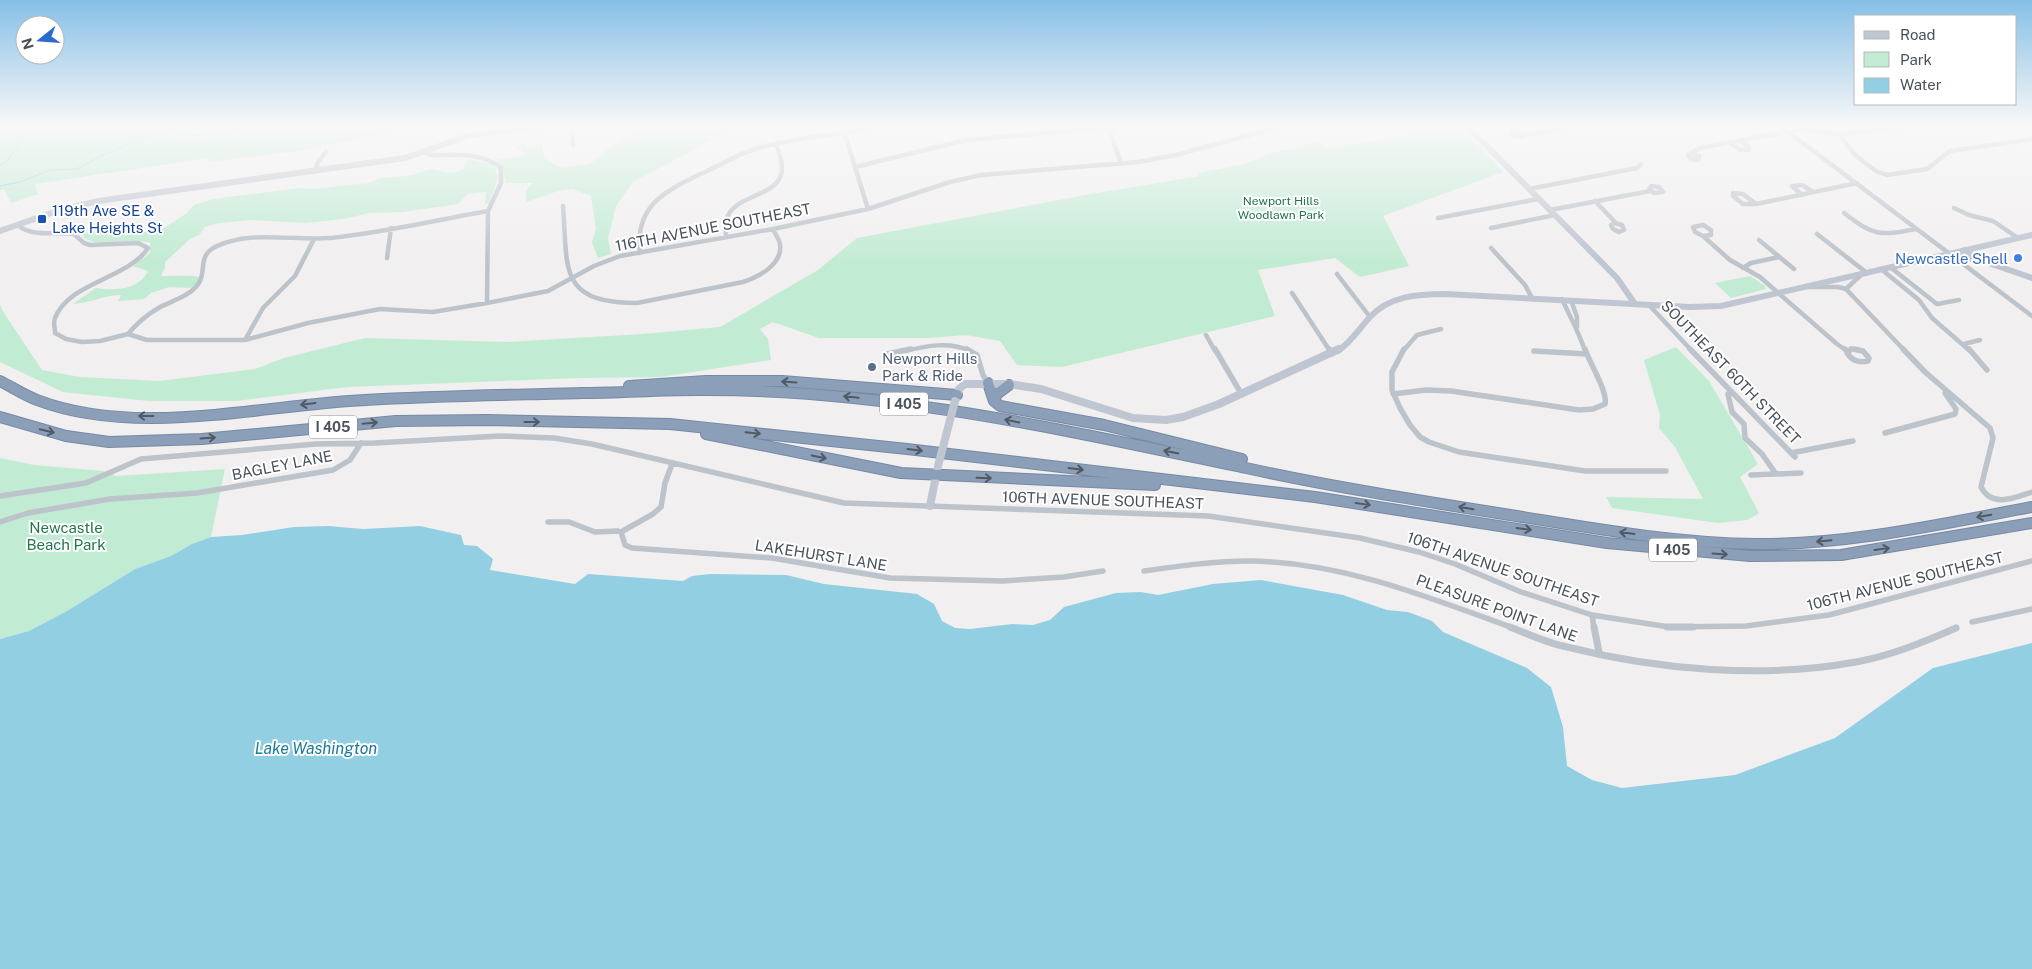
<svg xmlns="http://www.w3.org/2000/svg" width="2032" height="969" font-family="'Public Sans',sans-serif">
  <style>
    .green { fill: #c2ebd4 }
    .water { fill: #93cfe3 }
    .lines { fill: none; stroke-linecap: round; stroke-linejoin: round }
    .stream { stroke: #93cfe3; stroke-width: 1 }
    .highway-casing { stroke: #778aa5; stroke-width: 12 }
    .street-far2 { stroke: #bcc3ca; stroke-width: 4.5 }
    .street-far1 { stroke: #bcc3ca; stroke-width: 5.5 }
    .street { stroke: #bcc3ca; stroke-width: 7 }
    .secondary-far1 { stroke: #bfc6d1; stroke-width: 6 }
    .secondary { stroke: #bfc6d1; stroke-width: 8 }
    .highway { stroke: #8b9fb9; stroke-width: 10 }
    .secondary-bridge { stroke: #bfc6d1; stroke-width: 8 }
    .oneway { stroke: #505964 }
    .transit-dot { fill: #1a4fb4; stroke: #fff; stroke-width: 2 }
    .shop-dot { fill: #3f7fe0; stroke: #fff; stroke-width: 2 }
    .service-dot { fill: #5c6f8a; stroke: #fff; stroke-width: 2 }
    .labels { text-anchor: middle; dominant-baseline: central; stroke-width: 4; stroke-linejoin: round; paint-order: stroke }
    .far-park-label { font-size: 12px; fill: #20754f; stroke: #fff }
    .shield { fill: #fff; stroke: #80858c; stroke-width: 1 }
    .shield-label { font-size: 14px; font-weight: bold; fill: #49515b }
    .transit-label { font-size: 15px; fill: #164399; stroke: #fff; text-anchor: start }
    .street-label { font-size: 15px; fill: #49515b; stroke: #fff }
    .shop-label { font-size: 15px; fill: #366cbe; stroke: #fff; text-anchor: end }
    .service-label { font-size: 15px; fill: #4e5e75; stroke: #fff; text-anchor: start }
    .park-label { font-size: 15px; fill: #20754f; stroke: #fff }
    .water-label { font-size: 16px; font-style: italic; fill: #1a7a9c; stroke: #fff }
  </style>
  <rect width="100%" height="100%" fill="#f1efef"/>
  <path class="green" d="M0,125H432L298,151L209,162V158L35,184L38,194L11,203L4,189L0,191Z
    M662,125H760L727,132L633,182L616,206L608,238L611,254L598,258L592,242L596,229L591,196L572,189L558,191L526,202V191L532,183H506L503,167L493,160L526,155L516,147L523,144L532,149L542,143L544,158L561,168L590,164L613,145L634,133Z
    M1459,125L1503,172L1383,216L1409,266L1360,277L1335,258L1258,270L1275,316L1062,367L1017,365L1000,341L966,335L928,338H819L773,322L760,329L768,339L771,360L661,377L578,378L347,387L236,401H149L63,392L0,362V304L2,310L42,370L80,377L159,381L255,369L284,358L365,338L507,342L643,334L720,327L818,270L857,238L1091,194L1199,176L1197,173L1245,164L1269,154L1319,142L1326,149Z
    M469,159L494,165L498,178L489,203L485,204L486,192L468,194L458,204L403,212L369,213L344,219L306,223L251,220L219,223L205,227L199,235L190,239L165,262V267L161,276C170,276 194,275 201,277L197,285L191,288L169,287L151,293L144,299L118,301L121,295C104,295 90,303 73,304L96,288C114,291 139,290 148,271L133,266L150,253V242C129,239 103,249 84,238L83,234L94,231L103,234L113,229L156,233L187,213L194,205L213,199L300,188L314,189L369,183C382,175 398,178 412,175C418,174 426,169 431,169C446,171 451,177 465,167V164Z
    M1750,276L1765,286L1766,289L1731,298L1715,283Z
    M1676,347L1709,381L1758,464L1740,477L1759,513L1747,520L1718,523L1612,508L1606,497L1703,499L1675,447L1659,428L1660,415L1644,360Z
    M0,458L34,465L103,471L116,476L225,469L211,537L192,544L171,556L135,569L67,611L29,631L0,639Z"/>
  <path class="water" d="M328,526L363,529L420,526L461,535L464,545L477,546L493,559L490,570L575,584L588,574L683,581L692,576L711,574L786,575L824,584L917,594L934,604L942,621L955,628L970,629L1012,624L1033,625L1050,620L1064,607L1116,593L1141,592L1158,595L1213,584L1261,580L1343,595L1387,610L1408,612L1432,621L1443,632L1527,668L1551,687L1563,727L1567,766L1592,780L1622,788L1735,775L1835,738L1933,668L2032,643V969H0V639L29,631L67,611L135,569L171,556L192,544L211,537L242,535L294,527Z"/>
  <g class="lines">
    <path class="stream" d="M0,165L6,162L35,125
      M0,186L20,182L50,170L77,169L101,156L161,131L175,130L189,136L272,125"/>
    <g class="highway-casing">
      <path id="highway" d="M0,381C12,387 24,395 37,400C137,438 261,405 365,400C437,396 509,395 581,393C619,393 657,390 695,390C882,388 1064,430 1246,468C1333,487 1422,501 1510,515C1592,528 1673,543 1756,544C1849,545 1941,524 2032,507
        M988,383L994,401L1000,406L1104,425L1242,459
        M629,386L706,381H782L957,395
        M994,401L997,394L1009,385
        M0,417L66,436L109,442L202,439L396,421L487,420L670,424L907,449L1315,497L1607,543L1750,556L1841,555L2032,523
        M706,434L901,473L1155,485"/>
    </g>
    <path class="street-far2" d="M572,125L573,145
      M842,125L868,209
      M1779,125L2032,316
      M1108,127L1121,163
      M1516,131L1523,134V137L1512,136L1511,132Z
      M1839,134L1855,155L1876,171L1887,175L1927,169L1950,151L2032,139
      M1524,135L1579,125
      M1729,142L1740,150H1749V147L1740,140
      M426,153L432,155C456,155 482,152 501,168V183L488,211L487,303
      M1693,154L1699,156L1698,160L1691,159L1688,155L1700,148L1802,129L1839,134L1917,125
      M855,167L966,140L1135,125
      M315,171L318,162L326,152
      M1651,186L1659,187L1663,192L1654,193L1649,189Z
      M1529,189L1637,168L1641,164
      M1733,193L1743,194L1756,204H1743L1733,196Z
      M1802,195L1792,186L1802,185L1813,192
      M1595,201L1616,223
      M1756,204L1857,183
      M563,206C568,267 557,303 637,303L743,282C759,277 783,264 780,244C779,239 775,234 773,229
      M1954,208L1969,215L1993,221L2018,238
      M1550,210L1650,191
      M1844,213C1874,236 1879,236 1916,229
      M1438,218L1538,199
      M1614,223L1622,225L1624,230L1619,232L1613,229L1611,225Z
      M17,225C34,238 54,231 74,234L84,243L90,245L138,243L148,248C128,279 69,282 55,318C53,322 55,328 55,333L66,339L82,342L100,341L128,334L147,340H245L308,323L380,309L433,312L487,303L548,291L594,266L620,256L773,229L868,209L950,182L981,175L1138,162L1176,155L1286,125
      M1703,225L1711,230V235L1703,236L1695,232L1693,227Z
      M1491,228L1555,215
      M1817,234L1867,273
      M1703,236L1730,260L1760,277L1837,344L1847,351
      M726,237C726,232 725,226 726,221C732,192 783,199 782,167C782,159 778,151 776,144
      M1759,240L1794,269
      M1491,248L1525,285L1532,298
      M640,253C634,202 670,189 709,170C726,162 742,152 761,147C800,137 841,135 881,125
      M387,258L391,228
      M1890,267L1937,304L1959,300
      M1743,268L1751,263L1779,257
      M1881,269L1919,300L1932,318L1970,351
      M1337,274L1370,317
      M1807,287H1838L1846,289L1905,351
      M1846,289L1862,274
      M1292,293L1330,351
      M1562,299C1570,317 1579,332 1585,351
      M1571,300L1577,317V327
      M1649,305L1692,351
      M128,334C137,323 148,314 160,307C172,301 187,297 196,287C209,273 195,256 217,246C252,230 293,241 330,238C383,233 436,220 488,211
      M1206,335L1215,351
      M245,340L263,308L295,276L314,239
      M1964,344L1980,340
      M905,351C926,346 949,341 970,351
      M1403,351L1417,335L1441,329
      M1850,351L1852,349L1861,351"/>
    <path class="street-far1" d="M967,349L977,355L983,375L988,383
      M1215,349L1242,395
      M1329,349L1332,354
      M1404,349L1392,372V390L1400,408L1410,425L1420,437L1429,442L1459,452L1585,471H1666
      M1690,349L1795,457
      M1845,349L1848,351
      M1851,349L1847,353C1852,361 1859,363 1868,361L1869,358L1863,351L1854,349
      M1903,349L1925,372L1990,428L1993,438L1981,487C1992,508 2014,498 2032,492
      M1969,349L1987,370
      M1534,351L1587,354
      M887,354L911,349
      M1731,391L1728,394L1732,412L1744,424L1745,438L1762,454L1776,474
      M1393,394L1426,390L1451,391L1579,410L1593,409L1605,404C1608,392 1590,364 1585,349
      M1885,433L1955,414L1956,409L1945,393
      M1791,453L1853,441
      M1751,475L1801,473
      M0,496L86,483L141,459L316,444L375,443L500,436L554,438L592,444L844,503L1208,516L1360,538L1419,552L1455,564L1521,592L1592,615L1669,627L1746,626L1829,615L2032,561
      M0,522L28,513L110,499L197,493L333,470L350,460L361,443
      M548,522H569L595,532L618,531L621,532L625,545L632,548L772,558L890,578L1002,581L1064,577L1103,571
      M621,532L653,514L661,507L665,483L672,464
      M1144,571C1179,566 1214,561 1250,561C1342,562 1428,597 1513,628
      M1592,615L1594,628
      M1972,622L2032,609"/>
    <path class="street" d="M1510,627C1528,634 1547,643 1567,647C1659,670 1762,679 1856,662C1890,656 1924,642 1956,628
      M1594,627L1599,652
      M1667,627H1693"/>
    <path class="secondary-far1" d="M1466,125L1617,278L1635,304
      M0,231L57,211L98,201L405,158L470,135L551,125
      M1965,250L1980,260L2032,278
      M1949,254L1977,260
      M1338,351C1351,342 1359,329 1370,317C1389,296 1418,294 1445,294L1689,307L1721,306L2032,235"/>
    <path class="secondary" d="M956,399L959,389L965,384H1009L1041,389L1133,418L1166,420L1183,417L1219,404L1339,349
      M930,506L937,471"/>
    <use href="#highway" class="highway"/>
    <path class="secondary-bridge" d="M938,466L955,401"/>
  </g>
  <defs><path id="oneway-shaft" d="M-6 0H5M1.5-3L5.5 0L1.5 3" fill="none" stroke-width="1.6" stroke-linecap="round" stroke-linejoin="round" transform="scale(1.25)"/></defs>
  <g class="oneway">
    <use href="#oneway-shaft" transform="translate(789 382) rotate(-176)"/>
    <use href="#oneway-shaft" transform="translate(851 397) rotate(-174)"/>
    <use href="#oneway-shaft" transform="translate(308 404) rotate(173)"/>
    <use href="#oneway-shaft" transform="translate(146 416) rotate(-180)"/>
    <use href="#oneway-shaft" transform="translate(1012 421) rotate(-169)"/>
    <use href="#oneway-shaft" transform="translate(532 422)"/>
    <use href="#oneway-shaft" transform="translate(370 423) rotate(-5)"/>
    <use href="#oneway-shaft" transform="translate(47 431) rotate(14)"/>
    <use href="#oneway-shaft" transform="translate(753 433) rotate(6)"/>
    <use href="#oneway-shaft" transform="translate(208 438) rotate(-4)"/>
    <use href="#oneway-shaft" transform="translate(915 450) rotate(7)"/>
    <use href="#oneway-shaft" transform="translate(1171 452) rotate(-169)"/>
    <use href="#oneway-shaft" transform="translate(819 457) rotate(12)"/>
    <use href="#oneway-shaft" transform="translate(1076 469) rotate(7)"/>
    <use href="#oneway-shaft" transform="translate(984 478) rotate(2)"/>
    <use href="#oneway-shaft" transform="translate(1363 504) rotate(8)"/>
    <use href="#oneway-shaft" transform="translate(1466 508) rotate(-170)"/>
    <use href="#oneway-shaft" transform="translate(1984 516) rotate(170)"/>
    <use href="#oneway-shaft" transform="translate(1524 529) rotate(8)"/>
    <use href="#oneway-shaft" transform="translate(1627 533) rotate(-173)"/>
    <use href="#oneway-shaft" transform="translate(1824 541) rotate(175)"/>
    <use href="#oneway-shaft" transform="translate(1882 549) rotate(-8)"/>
    <use href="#oneway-shaft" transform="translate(1720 554) rotate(4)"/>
  </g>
  <linearGradient id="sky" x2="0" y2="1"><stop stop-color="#86bfe6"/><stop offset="0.48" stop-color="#f9f8f8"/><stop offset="1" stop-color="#f9f8f8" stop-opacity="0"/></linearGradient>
  <rect width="2032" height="261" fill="url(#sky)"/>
  <rect class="transit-dot" x="37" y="214" width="10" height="10" rx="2.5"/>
  <circle class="shop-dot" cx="2018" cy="258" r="5"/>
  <circle class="service-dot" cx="872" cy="367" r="5"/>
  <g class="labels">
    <g class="far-park-label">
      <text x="1281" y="201">Newport Hills<tspan x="1281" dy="14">Woodlawn Park</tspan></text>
    </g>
    <g class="shield">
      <rect x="880" y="392.5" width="48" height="23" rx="4"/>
      <rect x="309" y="415.5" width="48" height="23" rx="4"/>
      <rect x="1649" y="538.5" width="48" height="23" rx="4"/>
    </g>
    <g class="shield-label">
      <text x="904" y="404">I 405</text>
      <text x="333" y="427">I 405</text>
      <text x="1673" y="550">I 405</text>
    </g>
    <g class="transit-label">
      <text x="52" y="210">119th Ave SE &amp;<tspan x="52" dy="17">Lake Heights St</tspan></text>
    </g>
    <g class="street-label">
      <text transform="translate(713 227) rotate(-11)">116TH AVENUE SOUTHEAST</text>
      <text transform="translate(1731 372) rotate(46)">SOUTHEAST 60TH STREET</text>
      <text transform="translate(282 465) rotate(-11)">BAGLEY LANE</text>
      <text transform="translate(1103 500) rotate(2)">106TH AVENUE SOUTHEAST</text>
      <text transform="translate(821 555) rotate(9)">LAKEHURST LANE</text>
      <text transform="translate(1503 569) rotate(19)">106TH AVENUE SOUTHEAST</text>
      <text transform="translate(1905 581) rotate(-14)">106TH AVENUE SOUTHEAST</text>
      <text transform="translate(1497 608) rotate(20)">PLEASURE POINT LANE</text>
    </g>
    <g class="shop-label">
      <text x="2008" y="258">Newcastle Shell</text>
    </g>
    <g class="service-label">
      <text x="882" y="358">Newport Hills<tspan x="882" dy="17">Park &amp; Ride</tspan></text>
    </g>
    <g class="park-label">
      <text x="66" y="527">Newcastle<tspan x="66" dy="17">Beach Park</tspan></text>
    </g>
    <g class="water-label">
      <text x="316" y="748">Lake Washington</text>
    </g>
  </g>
  <rect x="1854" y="15" width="162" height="90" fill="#ffffff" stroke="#b6b9bd"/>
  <rect x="1864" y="31" width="25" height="8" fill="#bfc6d1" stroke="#b6b9bd"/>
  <text x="1900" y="40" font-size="15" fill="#49515b">Road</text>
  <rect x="1864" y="52" width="25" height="15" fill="#c2ebd4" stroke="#b6b9bd"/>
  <text x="1900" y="65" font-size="15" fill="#49515b">Park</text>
  <rect x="1864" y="78" width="25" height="15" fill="#93cfe3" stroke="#b6b9bd"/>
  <text x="1900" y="90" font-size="15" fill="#49515b">Water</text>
  <g transform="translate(40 40) rotate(253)"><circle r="24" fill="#ffffff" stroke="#b6b9bd"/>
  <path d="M0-4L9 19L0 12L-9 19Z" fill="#2b6ad0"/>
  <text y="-8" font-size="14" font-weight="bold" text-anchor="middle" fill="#49515b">N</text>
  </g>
</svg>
